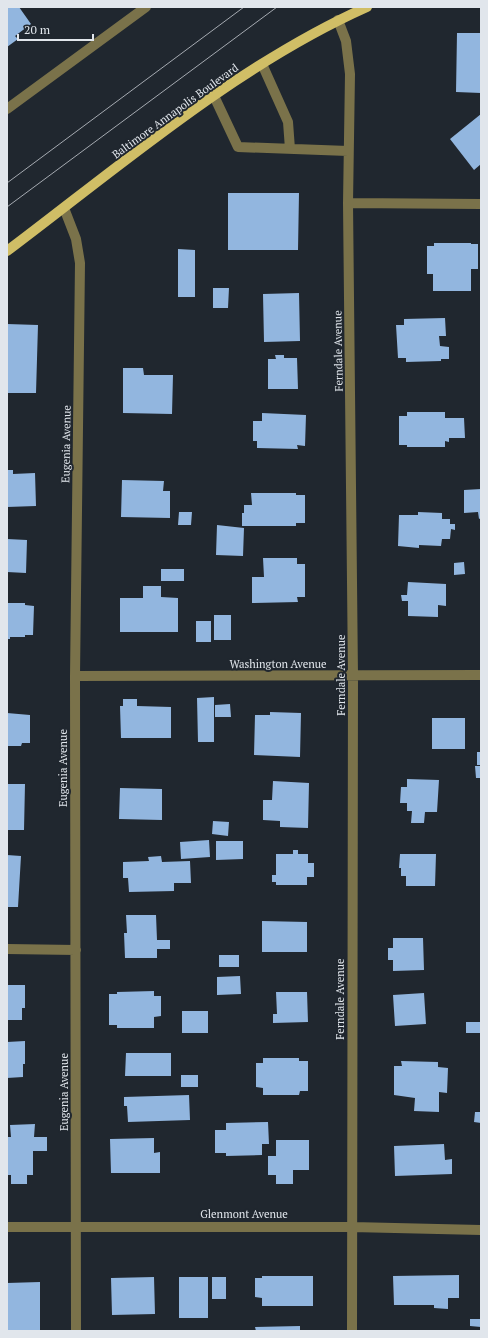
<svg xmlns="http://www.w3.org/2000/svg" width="488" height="1338" font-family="'PT Serif',serif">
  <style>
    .building { fill: #92b6df }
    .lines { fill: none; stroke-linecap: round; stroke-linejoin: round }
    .minor { stroke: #7a724a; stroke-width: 10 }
    .major { stroke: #d0be66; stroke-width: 10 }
    .tram { stroke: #a5aab1; stroke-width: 1 }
    .labels { text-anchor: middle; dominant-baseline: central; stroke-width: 4; stroke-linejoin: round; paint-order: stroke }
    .street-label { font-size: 11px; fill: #e1e6ec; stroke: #20272f }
  </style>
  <rect width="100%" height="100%" fill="#20272f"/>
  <path class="building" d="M7,7H19L31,24L15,36L18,39L7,47Z
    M457,33H481V93L456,92Z
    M481,114V164L474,170L450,139Z
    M228,193H299L298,250H228Z
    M434,243H471V244H478V269H471V291H433V274H427V246H434Z
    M178,249L195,250V297H178Z
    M213,288H229L228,308H213Z
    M299,293L300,341L264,342L263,294Z
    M445,318L446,336H439L440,346L449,347V359H441V361L406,362V358H398L396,325H404V319Z
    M7,324L38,325L36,393H7Z
    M275,355H284V358H297L298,389H268V359H276Z
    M123,368H143L144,375H173L172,414L123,413Z
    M407,412H445V418H464L465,438H449V442L445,441V447H407V445H399V416H407Z
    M262,413L306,415L305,446L297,445L298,449L257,448V441H253V421H262Z
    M7,470H13V474L35,473L36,506L7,507Z
    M122,480L164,481L163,491H170V518L121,517Z
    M481,489V518L479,519L478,512L464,513V490Z
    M251,493H296V495H305V523H296V526H242V513H244V505H252Z
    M179,512H192L191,525H178Z
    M418,512L442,513V519H450V524H455V530L451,529L450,539H442L441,546L419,545V548L398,546L399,515H418Z
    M217,525L244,528L243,556L216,555Z
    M7,539L27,540L26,573L7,572Z
    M263,558H297V564H305V597H297L298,602L252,603V577H264Z
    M464,562L465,574L454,575V563Z
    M161,569H184V581H161Z
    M408,582L446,584V606L438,605V617L408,616V601H402L401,595H407Z
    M143,586H161V597L178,598V632H120V598H143Z
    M7,603H25V605L34,606L33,635H25V637H10V639H7Z
    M214,615H231V640H214Z
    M196,621H211V642H196Z
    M214,697V742H198L197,698Z
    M123,699H137V706L171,707V738H121L120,706H123Z
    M230,704L231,717H215V705Z
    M270,712L301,713L300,757L254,755L255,715H270Z
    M7,713L30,715V743H22L21,746H7Z
    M432,718H465V749H432Z
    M477,752H481V765H477Z
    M475,766H481V778H476Z
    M407,779L439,780L437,812H425L424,823H411L412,811H407V803H400L401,787H407Z
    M273,781L309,783L308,828L280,827V821L263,820V800H272Z
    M7,784H25L24,830H7Z
    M120,788L162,789V820L119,819Z
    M213,821L229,822L228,836L212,834Z
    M209,840L210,857L181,859L180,842Z
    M216,841H243V859L216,860Z
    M293,850H298V854H308V863H314V877H307V885H276V882H272V875H276V854H293Z
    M400,854H436L435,886H406V876H401V868H399Z
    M7,855L21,856L18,907H7Z
    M161,856L162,862L190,861L191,883H174V891L129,892L128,878H123V862L149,861L148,857Z
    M126,915H156L157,940H170V949H157V958H125L124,933H127Z
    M262,921L307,922V952H262Z
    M393,938H423L424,970L393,971V960H388V948H393Z
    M219,955H239V967H219Z
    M240,976L241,994L217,995V977Z
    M7,985H25V1008H22V1020H7Z
    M154,991V996H161V1016L154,1017V1028H117V1025H109V994H117V992Z
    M276,992H307L308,1022L273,1023V1014H277Z
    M424,993L426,1024L395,1026L393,995Z
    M182,1011H208V1033H182Z
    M466,1022H481V1033H466Z
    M25,1041V1064H23V1077L7,1078V1042Z
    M126,1053H171V1076H125Z
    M263,1058H299V1061H308V1091H300L299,1095H263V1088L256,1087V1063H263Z
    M401,1061L438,1062V1067L448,1068L447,1093L439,1092V1112L414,1111L415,1098L394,1095V1066H402Z
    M181,1075H198V1087H181Z
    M189,1095L190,1120L128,1122L127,1106H124V1097Z
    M475,1112H481V1123L474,1122Z
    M268,1122L269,1144H262V1155L226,1156V1153H215V1130H226V1123Z
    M35,1124L34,1137H47V1151H33V1175H27V1184H11V1175H7V1137H11L10,1125Z
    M154,1138V1153L160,1152V1173H111L110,1139Z
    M276,1140H309V1170H293V1184H276V1175H268V1156H276Z
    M444,1144L445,1160L452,1159V1174L395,1176L394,1146Z
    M459,1275V1298H448V1309L434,1308V1305H394L393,1276Z
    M262,1276H313V1306H262V1298L255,1297V1278H262Z
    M154,1277L155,1314L112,1315L111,1278Z
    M179,1277H208V1318H179Z
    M212,1277H226V1299H212Z
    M40,1282V1331H7V1283Z
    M470,1319H481V1327L470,1326Z
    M300,1326V1331H256L255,1327Z"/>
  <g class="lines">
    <path class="minor" d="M338,20L346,41L350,74L348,203L353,676L352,1331
      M262,64L288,122L290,149
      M214,96L238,147L348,151
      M7,109L146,7
      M348,203L481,204
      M64,208L76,239L80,263L75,676L76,1331
      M75,676L481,675
      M7,949L76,950
      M7,1227H352L481,1230"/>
    <path class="major" d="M7,251C120,166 237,65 367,7"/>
    <path class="tram" d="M7,183L244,7
      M7,207L277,7"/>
  </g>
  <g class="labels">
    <g class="street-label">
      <text transform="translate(175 111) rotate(-36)">Baltimore Annapolis Boulevard</text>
      <text transform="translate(338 351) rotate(-91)">Ferndale Avenue</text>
      <text transform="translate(66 444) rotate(-89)">Eugenia Avenue</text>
      <text x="278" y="664">Washington Avenue</text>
      <text transform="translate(341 675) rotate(-90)">Ferndale Avenue</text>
      <text transform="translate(63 768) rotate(-90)">Eugenia Avenue</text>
      <text transform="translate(340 999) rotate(-90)">Ferndale Avenue</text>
      <text transform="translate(64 1092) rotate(-90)">Eugenia Avenue</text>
      <text x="244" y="1214">Glenmont Avenue</text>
    </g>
  </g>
  <rect width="488" height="1338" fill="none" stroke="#e1e6ec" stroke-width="16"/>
  <path d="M18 34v6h75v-6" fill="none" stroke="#e1e6ec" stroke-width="2"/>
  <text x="24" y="34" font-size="12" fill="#e1e6ec" stroke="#20272f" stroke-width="3" paint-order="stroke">20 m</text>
</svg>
